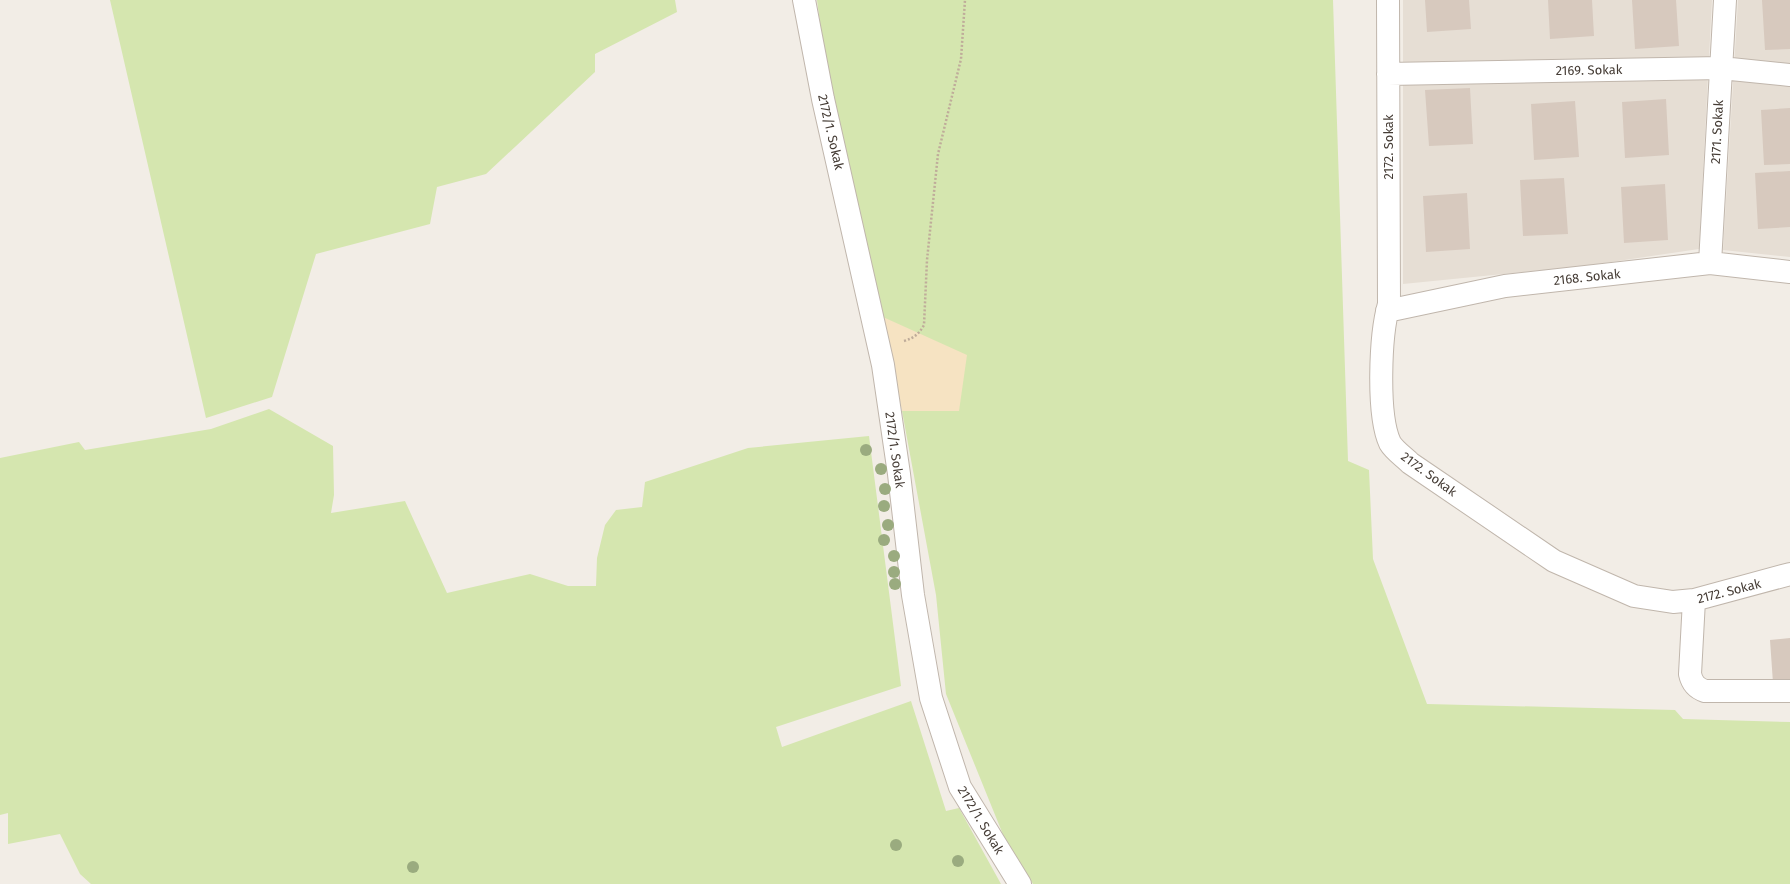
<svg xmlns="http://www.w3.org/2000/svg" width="1790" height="884" font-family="'Fira Sans',sans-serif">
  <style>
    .residential { fill: #e6ded4 }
    .green { fill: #d5e6af }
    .sand { fill: #f6e3c2 }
    .building { fill: #d7c9be }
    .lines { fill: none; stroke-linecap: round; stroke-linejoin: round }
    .street-casing { stroke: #c0b6ac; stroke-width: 24 }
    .path { stroke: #bfac9a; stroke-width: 2.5; stroke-dasharray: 2 2; stroke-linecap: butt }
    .street { stroke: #fff; stroke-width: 22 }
    .tree { fill: #9aab7f }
    .labels { text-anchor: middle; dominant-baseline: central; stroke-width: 3; stroke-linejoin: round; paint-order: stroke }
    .street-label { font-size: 13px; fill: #453c35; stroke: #fff }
  </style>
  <rect width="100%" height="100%" fill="#f2ede6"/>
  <path class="residential" d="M1403,0H1712L1699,249L1584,266L1403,284Z
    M1738,0H1790V257L1723,250Z"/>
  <path class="green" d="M110,0H675L677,12L595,54V72L486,174L437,187L430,224L316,254L272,397L206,418Z
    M817,0H1333L1348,461L1369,470L1373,559L1427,704L1675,710L1683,719L1790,722V884H1033L1004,837L946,694L936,595L902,411H959L883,317L829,94Z
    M269,409L333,446L334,495L331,513L405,501L447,593L530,574L568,586H596L597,558L605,525L616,510L642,507L645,482L748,448L869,436L901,686L776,727L782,747L911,701L946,811L959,808L1001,884H91L80,874L60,834L8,844V813L0,815V458L79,442L85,450L211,429Z"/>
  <path class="sand" d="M883,317L967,355L959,411H902Z"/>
  <path class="building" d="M1425,0H1469L1471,29L1427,32Z
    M1548,0H1592L1594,36L1550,39Z
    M1632,0H1676L1679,46L1635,49Z
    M1762,0H1790V49L1765,50Z
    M1470,88L1473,144L1429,146L1425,90Z
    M1666,99L1669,155L1625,158L1622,102Z
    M1575,101L1579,157L1534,160L1531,104Z
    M1790,108V164L1764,165L1761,110Z
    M1790,171V227L1758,229L1755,173Z
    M1564,178L1568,234L1523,236L1520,180Z
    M1665,184L1668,240L1624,243L1621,187Z
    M1467,193L1470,249L1426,252L1423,196Z
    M1790,638V682L1773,683L1770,640Z"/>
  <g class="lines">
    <g class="street-casing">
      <path id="street" d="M804,0L823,99L883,365L899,474L913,595L931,698L960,787L1020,884
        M1388,0L1389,304C1380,335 1377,415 1390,443C1394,450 1404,457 1410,463L1554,561L1634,596L1673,602L1694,600L1790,574
        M1388,74L1721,68L1790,75
        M1710,263L1725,0
        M1387,311L1505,286L1710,263L1790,272
        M1694,600L1690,674C1692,683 1696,688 1705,691H1790"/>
    </g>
    <path class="path" d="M904,341C914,338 919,334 924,325L927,260L938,154L961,59L965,0"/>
    <use href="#street" class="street"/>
  </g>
  <g class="tree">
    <circle cx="866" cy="450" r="6"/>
    <circle cx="881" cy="469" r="6"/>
    <circle cx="885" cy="489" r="6"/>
    <circle cx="884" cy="506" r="6"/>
    <circle cx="888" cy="525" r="6"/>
    <circle cx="884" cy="540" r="6"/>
    <circle cx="894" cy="556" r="6"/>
    <circle cx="894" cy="572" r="6"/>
    <circle cx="895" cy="584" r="6"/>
    <circle cx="896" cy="845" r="6"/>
    <circle cx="958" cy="861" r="6"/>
    <circle cx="413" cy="867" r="6"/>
  </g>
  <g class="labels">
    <g class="street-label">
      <text transform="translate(1589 70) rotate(-1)">2169. Sokak</text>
      <text transform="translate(831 132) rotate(77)">2172/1. Sokak</text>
      <text transform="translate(1717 132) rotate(-87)">2171. Sokak</text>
      <text transform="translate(1388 147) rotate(-90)">2172. Sokak</text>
      <text transform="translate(1587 277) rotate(-6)">2168. Sokak</text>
      <text transform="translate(895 450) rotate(82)">2172/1. Sokak</text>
      <text transform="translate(1429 474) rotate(36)">2172. Sokak</text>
      <text transform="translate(1729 591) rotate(-14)">2172. Sokak</text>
      <text transform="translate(981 820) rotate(59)">2172/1. Sokak</text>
    </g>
  </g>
</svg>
